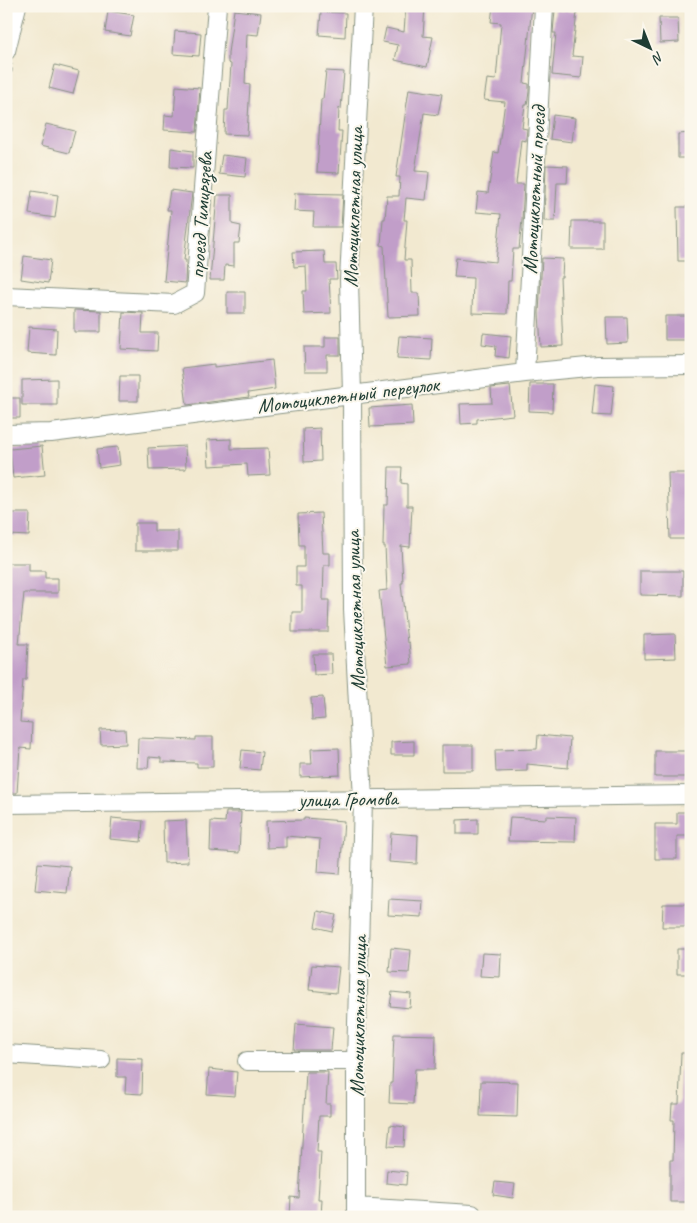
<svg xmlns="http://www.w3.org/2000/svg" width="697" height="1223" font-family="Caveat,sans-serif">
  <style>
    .building { fill: #c19ec9 }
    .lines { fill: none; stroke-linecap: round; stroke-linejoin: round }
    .minor-casing { stroke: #889382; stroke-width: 20 }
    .path { stroke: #889382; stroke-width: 2.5; stroke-dasharray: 4 4; stroke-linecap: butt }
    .minor { stroke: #fff; stroke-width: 18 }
    .labels { text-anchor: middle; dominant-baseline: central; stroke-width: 4; stroke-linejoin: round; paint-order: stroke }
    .street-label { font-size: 21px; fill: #1f3d34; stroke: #fbf7ec }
  </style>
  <rect width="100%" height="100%" fill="#fbf7ec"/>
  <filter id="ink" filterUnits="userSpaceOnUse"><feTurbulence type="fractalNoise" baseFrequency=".02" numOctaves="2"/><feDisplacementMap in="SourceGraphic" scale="10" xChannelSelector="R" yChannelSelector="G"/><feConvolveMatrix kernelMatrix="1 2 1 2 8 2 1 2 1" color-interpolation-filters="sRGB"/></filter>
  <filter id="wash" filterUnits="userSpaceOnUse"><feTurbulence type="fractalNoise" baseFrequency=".0096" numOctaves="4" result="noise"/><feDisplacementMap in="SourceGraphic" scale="20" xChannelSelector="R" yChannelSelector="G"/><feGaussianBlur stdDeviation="1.12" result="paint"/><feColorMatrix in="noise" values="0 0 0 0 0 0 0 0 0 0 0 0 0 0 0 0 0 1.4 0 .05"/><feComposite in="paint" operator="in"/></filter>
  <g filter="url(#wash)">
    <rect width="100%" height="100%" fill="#f2e9d0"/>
    <g id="blocks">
      <path class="building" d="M406,6H425L423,36L433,37L427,67L395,60L398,45L383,42L386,28L404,32Z
        M493,6H532L524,83L529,84V92L527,105H525L522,128L527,129L526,139V141L521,140L516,184H524L522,220L519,249H513L511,281H508L507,314L472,313L473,278L454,277L456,258L496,262L501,214L476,212L478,192L488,193L494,152L498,153L505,102L484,100L487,79L496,80L501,23L491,22Z
        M234,10L261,13L258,35L247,34L245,84L250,85L247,135L224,134L225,110H228L231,64L228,63V53Z
        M555,10L577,12L572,56L583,57L581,78L552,75L556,33H553Z
        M108,11L134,15L130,36L105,32Z
        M321,12L346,13L345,37L319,35Z
        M659,18H678L679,42L660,43Z
        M175,31L201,33L199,56L173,54Z
        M55,65L79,71L73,94L49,88Z
        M326,71L344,72L341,109L339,108L338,131H342L339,173L317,172L321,99H323Z
        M176,86L200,88L197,132L164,130L165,115L174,116Z
        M409,89L442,94L438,115L424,113L415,171L429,172L426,200L406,198L404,220H407L404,260H411L412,293H419L420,316L388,317L384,246L381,245L383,219H385L387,196H399L400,177H396Z
        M553,115L575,118L572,142L550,139Z
        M46,124L75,131L69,153L40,146Z
        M691,133V158H678V134Z
        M171,148L193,151V168L170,167Z
        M222,155L247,158L245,177L219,174Z
        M546,165L568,166L567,183H557L555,221H544Z
        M170,190L192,193L184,260H186L185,283L164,281L171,210H167Z
        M32,191L58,195L55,218L29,214Z
        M295,193L343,194L341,227H313L314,212L294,211Z
        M217,195H232V224L241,226L239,243H234V266L225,265L224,280H210Z
        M677,207H691V261H678Z
        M572,221H603V249H571Z
        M324,251L325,264H336L337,279H329L331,313L304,314L303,291H307L306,266L294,267L293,252Z
        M24,256L51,260L48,283L21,279Z
        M542,258L563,259L562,277H560L563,346L541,347L539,313Z
        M227,292H245V313H227Z
        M74,310L101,311V332H74Z
        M123,312L143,313L142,333H158L157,351L121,349Z
        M665,316H691V340H665Z
        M606,317H627L628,343L607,344Z
        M29,327L57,329L56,355L27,353Z
        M483,333L511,336L509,358L495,356L496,346L482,344Z
        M399,336L432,338L431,360L397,358Z
        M325,337H340V355H327V371H305L304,347H325Z
        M272,360L275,389L248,393L249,397L187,405L182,368L214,364V367Z
        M120,376H138V401H119Z
        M57,379V405H22V380Z
        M530,384H553L552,412L529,411Z
        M595,384L614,386L611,416L592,415Z
        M510,386L513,415L477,419V423L461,424L460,404L492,403L491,388Z
        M6,398H20V418H6Z
        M412,405L413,425L370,427L369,408Z
        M320,428L321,461L304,462L303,429Z
        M231,439V449L268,448L270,475L248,476L247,464L209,466L207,440Z
        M42,446L45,475L13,478L10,449Z
        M185,446L186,469L149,470L148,448Z
        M118,447L120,465L99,468L97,449Z
        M389,467H402L401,483L407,484V506H412L410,547L401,546L403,583H401L407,643L409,642L411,664L387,666L379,591L387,590L385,546H383L384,505H388Z
        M668,473H687L689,539H670Z
        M9,513H30L29,536L9,535Z
        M321,513L323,553H330V565H324L323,600H329L328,632H292V612H302V586H296V567H304V545H299L298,514Z
        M135,523H154V531H178V551H135Z
        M8,563H29V571H45V578H58V593H24L19,644H28L26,680H23L20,722L32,723L31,749L20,748L17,793H6V581H8Z
        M640,571H683V596L640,595Z
        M675,634L676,658L644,659V635Z
        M313,654H331L332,674L314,675Z
        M323,697L325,719L312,720L311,698Z
        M125,729L126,744L101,745L100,730Z
        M538,735L570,738L568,768L527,764V771L496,772L495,750L537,749Z
        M196,737H213V767H197V763L161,762V758L149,757L148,768H137L138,738L196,740Z
        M414,741V755H391V742Z
        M442,745H473V771H442Z
        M339,748L340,775L300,777V764H312L311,749Z
        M242,750L262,752L260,770L240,768Z
        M655,751H690V777H655Z
        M226,812H241L239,853L210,851L211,821L225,822Z
        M677,812H691V836H677V859H655V824H677Z
        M546,816L576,817L575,842L508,841L510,817L546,819Z
        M112,818L143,821L141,842L110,839Z
        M304,818L344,821L340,874L318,872L320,839L286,836V847L267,848L266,821L304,820Z
        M478,819V834H457V820Z
        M186,820L188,862L164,863L163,821Z
        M391,833L418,835L417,864L389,862Z
        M38,863L70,866L67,893L35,890Z
        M389,899L423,901L422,917L388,915Z
        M663,904H691V927H662Z
        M318,911L336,915L332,931L315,927Z
        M391,948L411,950L409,973L389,972Z
        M677,949H691V974H677Z
        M482,953L501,954L500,977L480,976Z
        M312,965L339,967L336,993L309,990Z
        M392,992L411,994L410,1008L390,1006Z
        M296,1024L333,1027L331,1050H294Z
        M394,1034L436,1035L435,1069H415L413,1104L389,1103L390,1083H392Z
        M681,1053H691V1202H670V1160H673L674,1120H671L672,1104H679Z
        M117,1058L143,1059L142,1094L125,1093L126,1077H117Z
        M209,1069L237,1072L235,1096L207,1094Z
        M306,1072H328L326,1104H330V1116H319L317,1152H321L318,1199H322L321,1217H290L291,1197L299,1198Z
        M481,1081L518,1082L517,1117L480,1116Z
        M390,1125L405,1127L404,1147L388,1146Z
        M387,1170L407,1172L406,1185L386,1183Z
        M495,1182L515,1184L513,1198L493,1195Z"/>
    </g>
  </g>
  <g filter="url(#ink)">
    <use href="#blocks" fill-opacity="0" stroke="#889382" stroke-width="1"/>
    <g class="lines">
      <g class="minor-casing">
        <path id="minor" d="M6,51L17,6
          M6,296L174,304L195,293L217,6
          M525,373L544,6
          M6,434L51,433L525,373L598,366L691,365
          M6,804L691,795
          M6,1054L101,1060
          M247,1061H356
          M356,1207L472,1214
          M356,1217V1061L363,799L353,609L352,394L349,280L363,6"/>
      </g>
      <path class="path" d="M6,120L12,64"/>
      <use href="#minor" class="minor"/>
    </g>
  </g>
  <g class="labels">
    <g class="street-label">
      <text transform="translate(534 190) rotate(-87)">Мотоциклетный проезд</text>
      <text transform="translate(353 207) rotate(-88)">Мотоциклетная улица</text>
      <text transform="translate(201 215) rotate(-86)">проезд Тимирязева</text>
      <text transform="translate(348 395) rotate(-7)">Мотоциклетный переулок</text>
      <text transform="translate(355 611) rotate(-92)">Мотоциклетная улица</text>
      <text transform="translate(348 799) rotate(-1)">улица Громова</text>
      <text transform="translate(358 1016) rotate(-89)">Мотоциклетная улица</text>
    </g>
  </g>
  <rect width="697" height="1223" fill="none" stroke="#fbf7ec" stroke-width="25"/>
  <g transform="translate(650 48) rotate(137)" stroke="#fbf7ec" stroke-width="4" paint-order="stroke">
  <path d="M0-4L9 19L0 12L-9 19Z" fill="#1f3d34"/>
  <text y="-8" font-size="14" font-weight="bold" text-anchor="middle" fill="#1f3d34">N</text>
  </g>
</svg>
